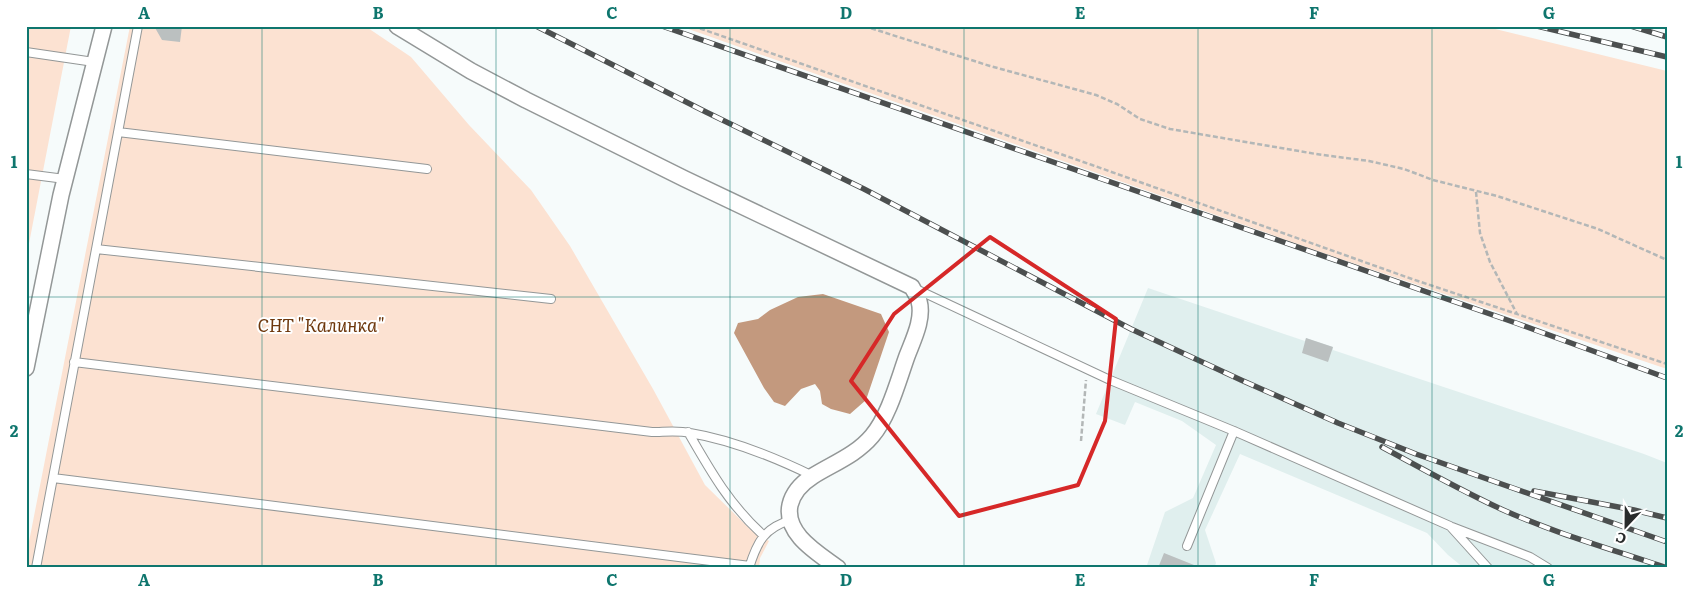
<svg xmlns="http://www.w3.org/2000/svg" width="1693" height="594" font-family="Literata,serif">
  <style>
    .built { fill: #e0efee }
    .green { fill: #fce2d2 }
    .water { fill: #c3997e }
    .building { fill: #bbc0c0 }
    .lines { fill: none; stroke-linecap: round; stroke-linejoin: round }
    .service-casing { stroke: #939797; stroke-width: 10 }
    .minor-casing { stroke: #939797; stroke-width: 18 }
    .path { stroke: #b3b7b7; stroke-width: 2.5; stroke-dasharray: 5 2.5; stroke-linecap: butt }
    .service { stroke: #fff; stroke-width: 8 }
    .minor { stroke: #fff; stroke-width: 15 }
    .rail-casing { stroke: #4c4f4f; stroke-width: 5.5 }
    .rail { stroke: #fff; stroke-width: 4; stroke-dasharray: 11; stroke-linecap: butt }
    .marked { fill: none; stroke: #d62828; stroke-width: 4; stroke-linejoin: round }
    .grid { fill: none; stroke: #0f766e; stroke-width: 1; stroke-opacity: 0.55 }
    .labels { text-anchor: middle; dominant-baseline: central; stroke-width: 4; stroke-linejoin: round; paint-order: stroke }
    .park-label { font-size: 18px; font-style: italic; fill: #6d370c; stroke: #fff }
    .neatline { fill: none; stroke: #0f766e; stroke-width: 2 }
    .grid-label { font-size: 16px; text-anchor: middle; font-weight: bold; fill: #0f766e }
  </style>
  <rect width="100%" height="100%" fill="#f6fbfb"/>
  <path class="built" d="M1148,288L1305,341L1306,338L1333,347V350L1644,454L1667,463V568H1464L1448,555L1427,533L1240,454L1205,530L1216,563L1214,568H1146L1165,512L1193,498L1216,445L1182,421L1135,402L1125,425L1096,414Z"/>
  <path class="green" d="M26,26H71L26,259Z
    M130,26H365L411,57L469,125L531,190L570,246L653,389L705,485L750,529L769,541L760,558L759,568H26V557Z
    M680,26H1483L1667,71V369L1332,256Z"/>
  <path class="water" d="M823,294L881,314L889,332L866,400L850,414L831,409L822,404L820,391L815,384L801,389L785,406L774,402L764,388L734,333L738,323L758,319L770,310L798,297Z"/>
  <path class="building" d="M154,26H182L180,42L162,40Z
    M1306,338L1333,347L1328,362L1302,353Z
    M1164,553L1199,567L1198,568H1158Z"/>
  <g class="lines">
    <g class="service-casing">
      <path id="service" d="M26,52L94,62
        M118,132L427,169
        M26,174L65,179
        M96,249L551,299
        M916,289L1110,380L1234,431L1450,526L1488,568
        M74,362L652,432C664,432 678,430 690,433C733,440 774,457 813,476
        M688,432C711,472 729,504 763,535
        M53,478L750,566
        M1452,527L1530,557L1548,568
        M1187,546L1234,431
        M36,568L138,26
        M749,568C757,542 764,528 791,520"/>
    </g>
    <g class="minor-casing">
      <path id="minor" d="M397,26L471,71L526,100L685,179L912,287C914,292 918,296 919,301C924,319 913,340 907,356C898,381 889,416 872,436C856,455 834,463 813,476C802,483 793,492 790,505C784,534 818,553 838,568
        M26,368L61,195L104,26"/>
    </g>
    <path class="path" d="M693,26L1092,165L1412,279L1667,364
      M864,26L990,66L1096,95L1117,104L1140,119L1170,129L1316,154L1369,161L1404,169L1433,180L1497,196L1598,229L1667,260
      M1476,192L1480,233L1490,262L1517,314
      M1081,441L1086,380"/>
    <use href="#service" class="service"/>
    <use href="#minor" class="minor"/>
    <g class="rail-casing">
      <path id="rail" d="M536,26L706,112L864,189L1131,329L1241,380L1338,423L1416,454L1667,542
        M662,26L1516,323L1667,378
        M1537,26L1667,57
        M1631,26L1667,37
        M1664,26L1667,27
        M1382,447C1421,468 1460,490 1501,509C1554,533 1611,549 1667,568
        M1534,491L1634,510L1667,518"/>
    </g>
    <use href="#rail" class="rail"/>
  </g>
  <path class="marked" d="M990,237L1116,319L1105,421L1078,485L959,516L851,381L894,314Z"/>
  <path class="grid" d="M262,26V568M496,26V568M730,26V568M964,26V568M1198,26V568M1432,26V568M26,297H1667"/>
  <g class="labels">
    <g class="park-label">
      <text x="321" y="324">СНТ "Калинка"</text>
    </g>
  </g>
  <rect width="1693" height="594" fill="none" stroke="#ffffff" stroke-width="55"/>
  <g transform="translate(1626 526) rotate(202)" stroke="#ffffff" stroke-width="4" paint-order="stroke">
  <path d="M0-4L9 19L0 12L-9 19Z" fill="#292b2b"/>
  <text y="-8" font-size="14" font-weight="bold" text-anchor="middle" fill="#292b2b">С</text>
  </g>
  <rect x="28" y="28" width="1638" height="538" class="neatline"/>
  <g class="grid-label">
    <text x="144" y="19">A</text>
    <text x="378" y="19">B</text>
    <text x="612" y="19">C</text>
    <text x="846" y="19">D</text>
    <text x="1080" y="19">E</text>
    <text x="1314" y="19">F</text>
    <text x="1549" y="19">G</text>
    <text x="14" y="168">1</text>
    <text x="1679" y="168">1</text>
    <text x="14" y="437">2</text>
    <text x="1679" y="437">2</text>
    <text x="144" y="586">A</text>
    <text x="378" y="586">B</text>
    <text x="612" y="586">C</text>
    <text x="846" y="586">D</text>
    <text x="1080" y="586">E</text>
    <text x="1314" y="586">F</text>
    <text x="1549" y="586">G</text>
  </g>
</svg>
